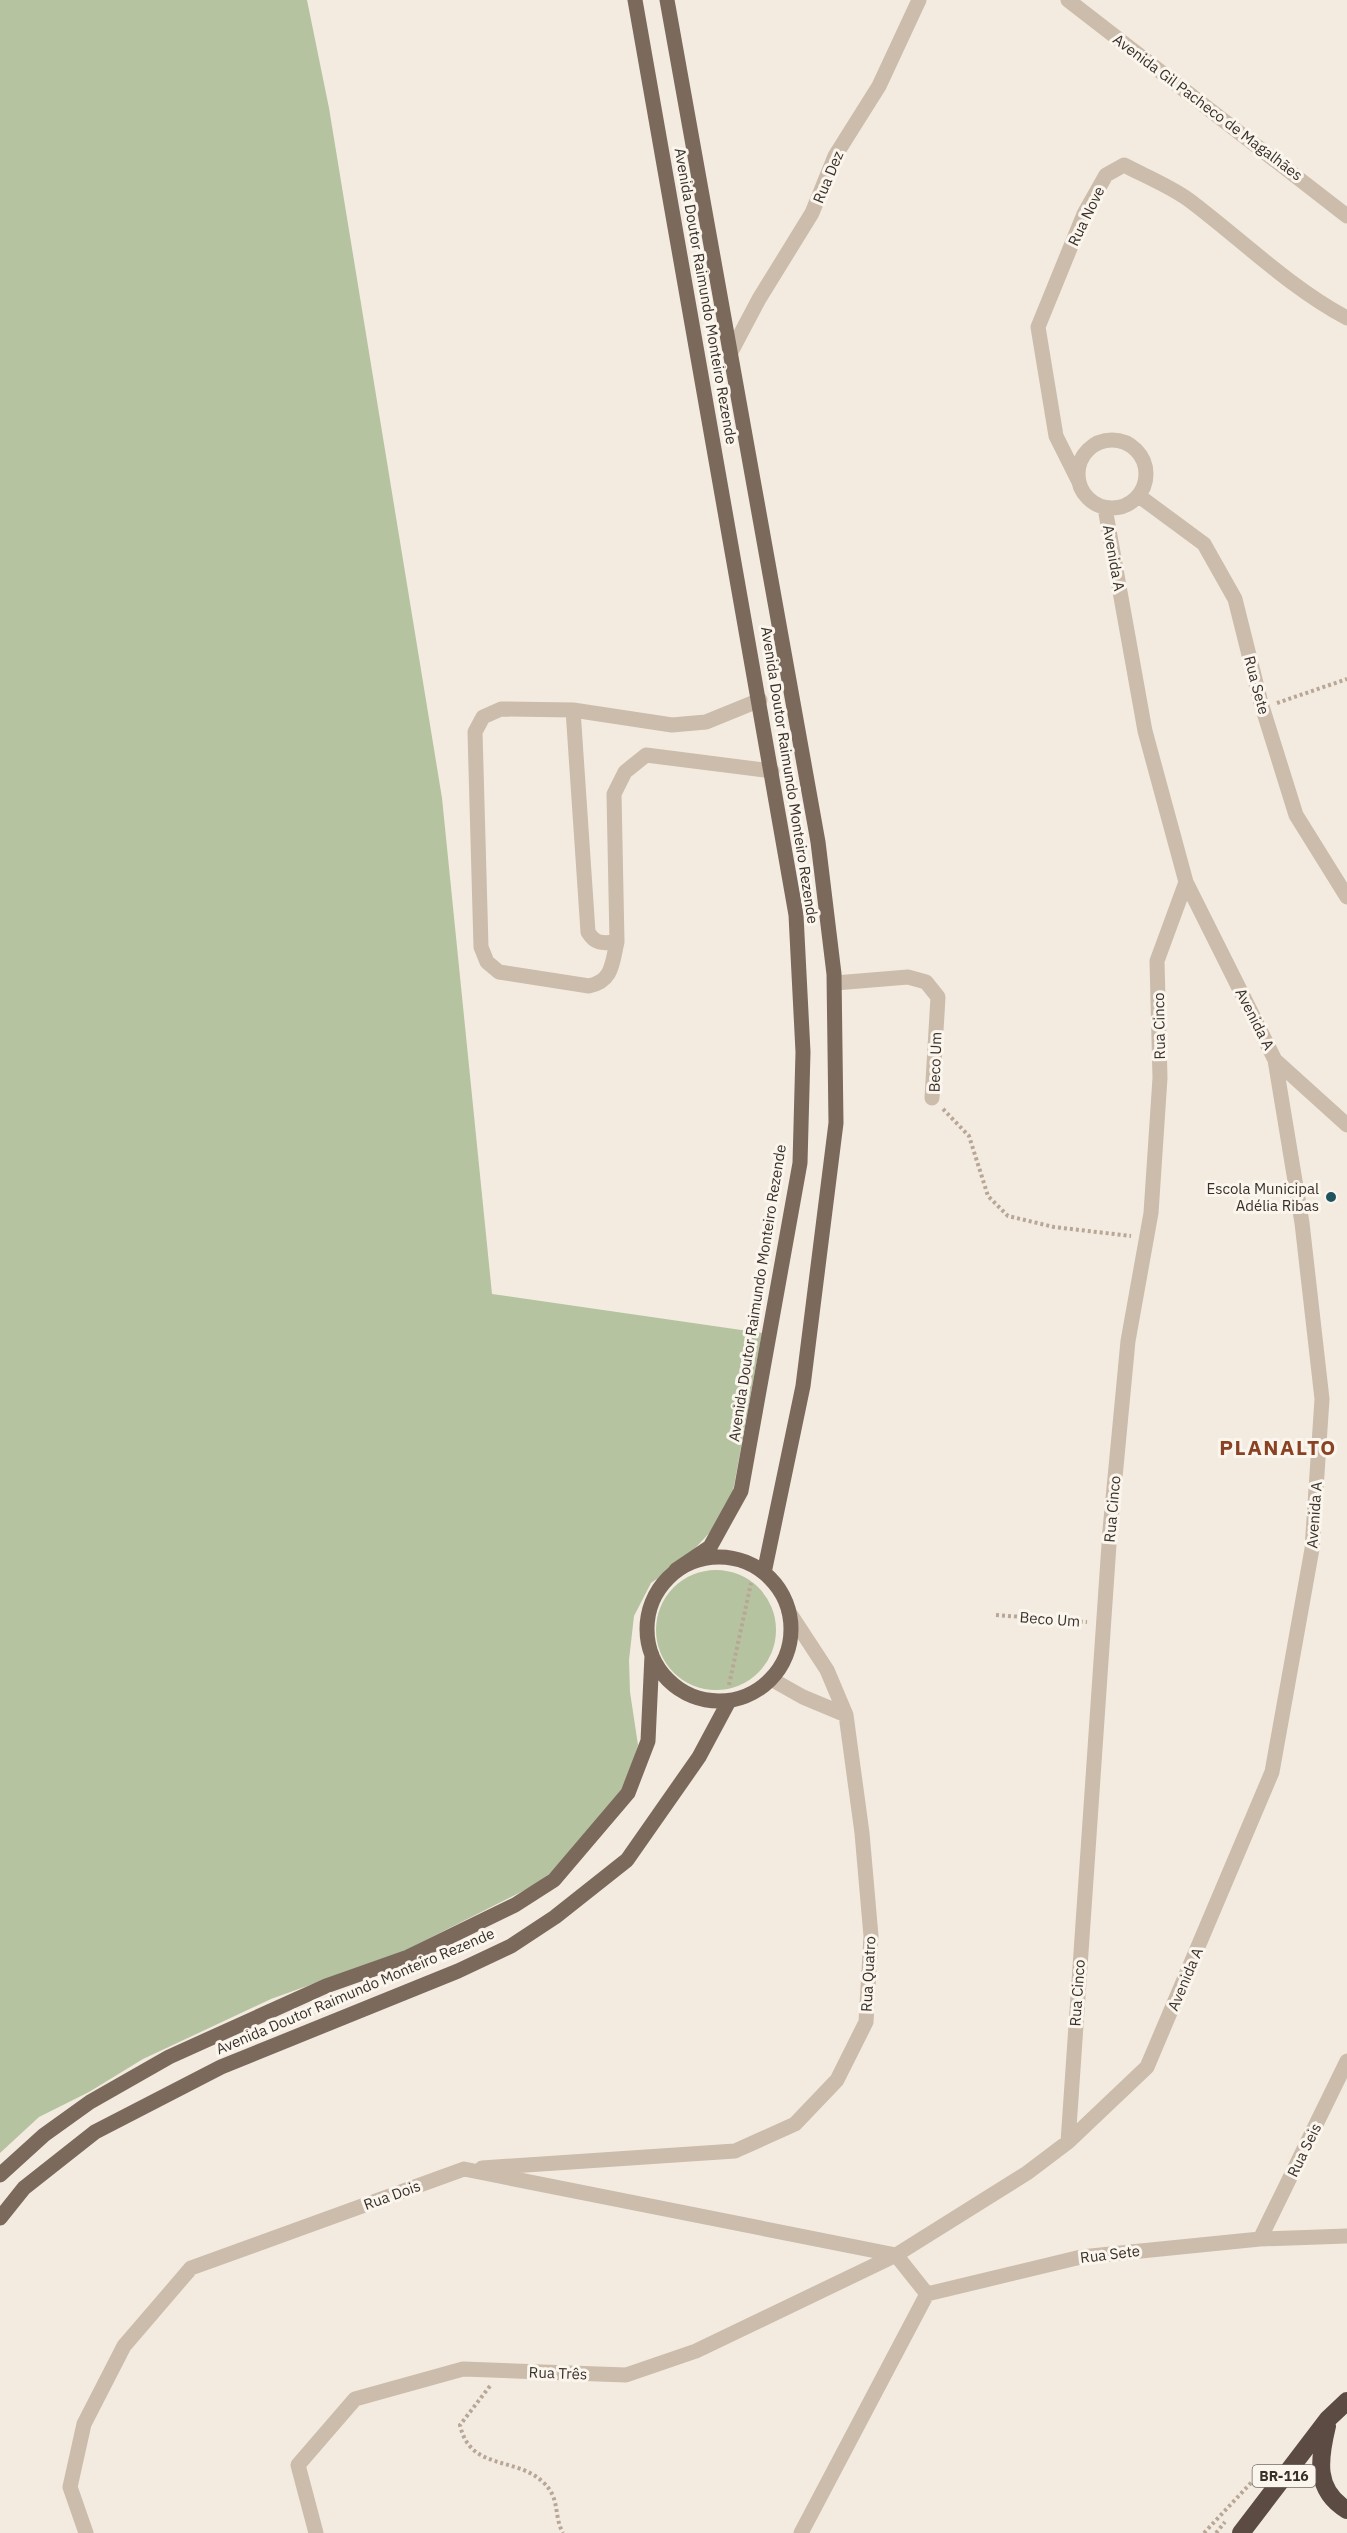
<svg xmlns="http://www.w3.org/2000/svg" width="1347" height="2533" font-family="'IBM Plex Sans',sans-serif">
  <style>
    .green { fill: #b5c3a0 }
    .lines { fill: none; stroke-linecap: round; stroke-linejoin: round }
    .path { stroke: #b8a796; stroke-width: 4; stroke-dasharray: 3 3; stroke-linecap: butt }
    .minor { stroke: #ccbcab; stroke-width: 15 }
    .major { stroke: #7b695c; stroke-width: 15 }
    .highway { stroke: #5b4b42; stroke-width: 18 }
    .poi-dot { fill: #20545c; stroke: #faf5ed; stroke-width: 2 }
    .labels { text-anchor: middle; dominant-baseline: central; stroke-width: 6; stroke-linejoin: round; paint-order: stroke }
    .shield { fill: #faf5ed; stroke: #746b65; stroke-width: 1.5 }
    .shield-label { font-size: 14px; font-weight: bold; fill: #3a302b }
    .street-label { font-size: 15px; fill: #3a302b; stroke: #faf5ed }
    .poi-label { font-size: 15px; fill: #3a302b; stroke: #faf5ed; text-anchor: end }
    .district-label { font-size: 21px; font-weight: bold; letter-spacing: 1.5px; fill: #894223; stroke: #faf5ed }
  </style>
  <rect width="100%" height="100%" fill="#f3ebe0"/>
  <path class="green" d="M0,0H307L329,108L442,798L492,1294L762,1333L731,1502L713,1529L685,1559L651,1583L634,1616L629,1660L630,1692L638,1745L625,1787L559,1867L531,1887L404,1951L271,1999L143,2059L89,2092L39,2117L0,2153Z
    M656 1630a60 60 0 1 1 120 0a60 60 0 1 1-120 0Z"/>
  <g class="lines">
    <path class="path" d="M1277,703L1347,679
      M943,1109L969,1136L988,1196L1008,1216L1054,1227L1131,1236
      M996,1615L1087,1622
      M729,1685L751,1583
      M490,2386L460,2425C470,2471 515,2456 543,2482C561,2499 553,2515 563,2533
      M1204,2533L1263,2470H1266
      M1216,2533L1225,2522"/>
    <path class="minor" d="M1068,0L1347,216
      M731,352L759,299L812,213L835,156L879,86L919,0
      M1078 474a34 34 0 1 1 68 0a34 34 0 1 1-68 0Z
      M1078,480L1056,436L1038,327L1084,214L1106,175L1124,165C1145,176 1170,186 1189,200C1241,239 1289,287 1347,318
      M1139,496L1204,544L1235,599L1261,703L1296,815L1347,897
      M760,700L706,722L672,725L573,710L588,932C596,945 603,943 617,942L614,794L625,772L646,755L772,771
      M573,710L501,709L483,717L475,732L481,947L487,962L499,972L589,986C613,981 612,963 617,942
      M835,983L908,977L926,982L938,997L932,1098
      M1275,1060L1347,1125
      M771,1679L803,1697L846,1715
      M1068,2142L1110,1530L1128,1341L1151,1213L1160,1078L1157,961L1186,882
      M482,2168L735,2151L795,2124L837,2080L866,2022L871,1936L862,1833L846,1715L827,1670L789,1612
      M1260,2239L1347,2061
      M896,2255L927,2294L1081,2257L1260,2239L1347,2236
      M86,2533L70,2487L84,2424L124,2346L191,2268L464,2169L896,2255
      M316,2533L298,2465L355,2399L463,2369L626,2375L696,2351L896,2255L1027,2173L1068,2142L1147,2067L1272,1772L1312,1549L1322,1399L1302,1223L1275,1060L1186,882L1145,731L1105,508
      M801,2533L927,2294"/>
    <path class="major" d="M635,0L796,915L803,1052L800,1163L741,1491L710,1547L676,1570
      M667,0L818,842L834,974L836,1123L803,1386L764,1573
      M647 1629a72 72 0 1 1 144 0a72 72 0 1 1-144 0Z
      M0,2175L44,2135L90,2102L169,2057L326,1986L408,1957L515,1905L554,1880L628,1793L648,1741L652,1655
      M0,2218L24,2188L95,2132L221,2067L458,1971L511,1946L555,1917L627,1860L699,1757L729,1701"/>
    <path class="highway" d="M1327,2426C1319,2459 1314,2490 1347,2510
      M1241,2533L1328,2419L1347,2401"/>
  </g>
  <circle class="poi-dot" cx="1331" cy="1197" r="6"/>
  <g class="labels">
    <rect class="shield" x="1252.5" y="2465" width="63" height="22" rx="4.5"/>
    <g class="shield-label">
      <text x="1284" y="2476">BR-116</text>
    </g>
    <g class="street-label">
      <text transform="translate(1208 107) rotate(37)">Avenida Gil Pacheco de Magalhães</text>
      <text transform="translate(828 177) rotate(-67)">Rua Dez</text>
      <text transform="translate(1086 216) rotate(-64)">Rua Nove</text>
      <text transform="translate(706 296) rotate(80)">Avenida Doutor Raimundo Monteiro Rezende</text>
      <text transform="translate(1114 558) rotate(80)">Avenida A</text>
      <text transform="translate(1257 685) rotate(75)">Rua Sete</text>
      <text transform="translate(790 775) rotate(81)">Avenida Doutor Raimundo Monteiro Rezende</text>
      <text transform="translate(1255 1019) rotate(63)">Avenida A</text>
      <text transform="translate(1159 1026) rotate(-91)">Rua Cinco</text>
      <text transform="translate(935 1062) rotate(-88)">Beco Um</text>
      <text transform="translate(757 1293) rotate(-81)">Avenida Doutor Raimundo Monteiro Rezende</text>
      <text transform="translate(1112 1509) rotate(-85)">Rua Cinco</text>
      <text transform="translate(1314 1515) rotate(-86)">Avenida A</text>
      <text transform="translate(1050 1619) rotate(4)">Beco Um</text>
      <text transform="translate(868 1974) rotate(-87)">Rua Quatro</text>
      <text transform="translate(1185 1979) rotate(-67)">Avenida A</text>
      <text transform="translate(355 1991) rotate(-23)">Avenida Doutor Raimundo Monteiro Rezende</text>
      <text transform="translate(1077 1993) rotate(-86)">Rua Cinco</text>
      <text transform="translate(1304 2150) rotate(-64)">Rua Seis</text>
      <text transform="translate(392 2195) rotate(-20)">Rua Dois</text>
      <text transform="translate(1110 2254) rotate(-7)">Rua Sete</text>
      <text transform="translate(558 2373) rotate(2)">Rua Três</text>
    </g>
    <g class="poi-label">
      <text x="1319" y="1188">Escola Municipal<tspan x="1319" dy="17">Adélia Ribas</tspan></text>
    </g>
    <g class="district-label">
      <text x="1278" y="1447">PLANALTO</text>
    </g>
  </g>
</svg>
